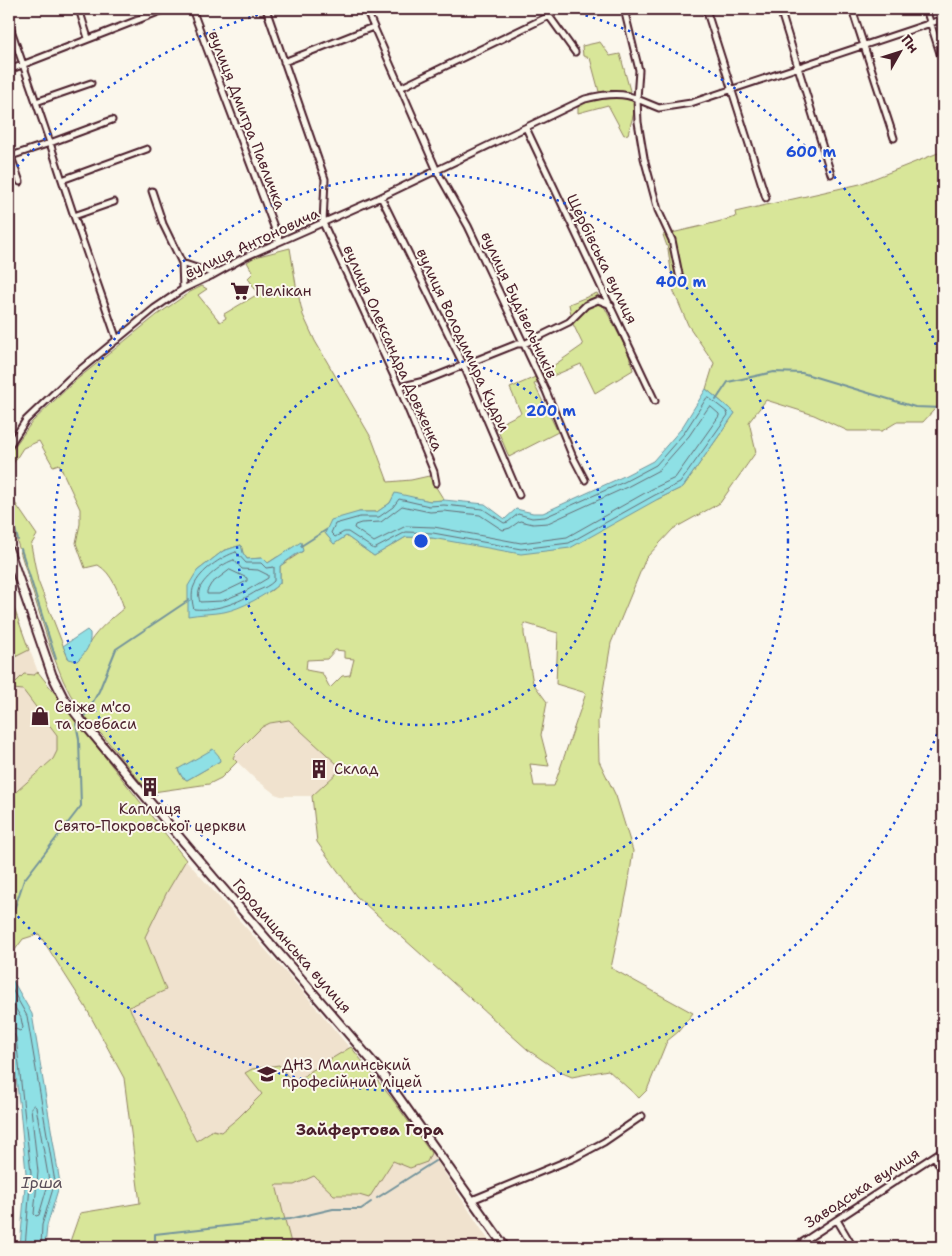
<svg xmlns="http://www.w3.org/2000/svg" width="952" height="1256" font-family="'Shantell Sans',sans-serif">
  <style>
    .built { fill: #f0e2ce }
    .green { fill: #d8e699; stroke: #918262; fill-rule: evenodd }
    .water { fill: #8ee0e5; stroke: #73939b }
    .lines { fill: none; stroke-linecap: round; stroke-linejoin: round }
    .shore { stroke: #656c75; stroke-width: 1 }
    .stream { stroke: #73939b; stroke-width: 2 }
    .street-casing { stroke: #4a1f2b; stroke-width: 9 }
    .secondary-casing { stroke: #4a1f2b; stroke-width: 11 }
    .street { stroke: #fbf7ec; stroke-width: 5 }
    .secondary { stroke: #fbf7ec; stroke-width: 7 }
    .ring { fill: none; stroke: #1d4ed8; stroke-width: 2.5; stroke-dasharray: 2.5 5 }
    .labels { text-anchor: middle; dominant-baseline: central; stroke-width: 4; stroke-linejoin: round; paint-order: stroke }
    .street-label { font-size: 15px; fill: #4a1f2b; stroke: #fbf7ec }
    .poi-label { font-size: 15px; fill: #4a1f2b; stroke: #fbf7ec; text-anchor: start }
    .neighbourhood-label { font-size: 16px; font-weight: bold; fill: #4a1f2b; stroke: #fbf7ec }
    .water-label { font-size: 16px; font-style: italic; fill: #5b4f5a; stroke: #fbf7ec }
    .centre { fill: #1d4ed8; stroke: #fbf7ec; stroke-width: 2.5 }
    .ring-label { font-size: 15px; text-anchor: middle; font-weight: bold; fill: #1d4ed8; stroke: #fbf7ec; stroke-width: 4; stroke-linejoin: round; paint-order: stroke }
  </style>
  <rect width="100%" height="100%" fill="#fbf7ec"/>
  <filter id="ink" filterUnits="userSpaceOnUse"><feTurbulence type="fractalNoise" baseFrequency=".02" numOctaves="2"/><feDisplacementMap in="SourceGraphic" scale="10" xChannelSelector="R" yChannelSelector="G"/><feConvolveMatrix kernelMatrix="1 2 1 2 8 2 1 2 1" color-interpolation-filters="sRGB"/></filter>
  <g filter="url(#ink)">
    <path class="built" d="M9,595L38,672L14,686L9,680Z
      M13,689L23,690L57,735V751L53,759L9,798V691Z
      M289,720L337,764L338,772L312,796H281L275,794L253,777L233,758L262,727L267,724Z
      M186,860L304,993L393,1100L427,1146L493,1247H292L276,1185L238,1118L221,1132L212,1130L197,1141L129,1007L166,990L145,937L167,892Z"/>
    <path class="green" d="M600,42L610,56L620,54L635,109L628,134L624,135L608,105L578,113V106L584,103L601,99L590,58L583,56L582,46Z
      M943,151V400L923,422H897L882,431H848L814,415L766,400L749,422L756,452L720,503L673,529L646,558L611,643L598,721L599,761L616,796L633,851L628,887L611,968L693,1013L678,1032L667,1041L647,1090L639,1098L608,1070L572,1077L560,1072L528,1050L356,896L317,842L312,796L338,772L337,764L289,720L270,723L262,727L235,754L233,758L237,762L221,778L209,784L153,792L147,790L104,737L89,722L70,694L63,680L51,650L9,516V486L11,497L37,535L31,545L38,581L68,658L77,661C83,655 86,650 90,642C98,629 112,618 124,608C119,593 112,573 98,565L85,568L76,543L80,524V509L59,464L53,466L39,441L23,448L9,470V454L32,422L75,381L121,344L157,315L190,292L202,286L207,289L198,295L220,322L226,318L224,314L258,294L248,278L253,273L247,262L255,257L290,248L296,285L303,315L315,341L372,439L388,482L411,480L429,476L444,500L430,501L395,494L390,503L377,512H359L325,533L334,544L346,536L374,556L406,537L432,538L658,499L683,487L735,413L706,389L714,363L688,325L674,292L668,249L663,235L702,226L736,217L735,212L860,184ZM241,545L243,553L247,559L263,558L268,563L277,557L303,551L280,566V583L272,590L251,601L197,571L223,551ZM524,623L558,633L556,684L586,693L554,786H534L530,764L549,766L541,735L547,702L533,683L524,634ZM335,650L344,651V658L354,659L350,675L342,676L330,688L322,673L306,670L307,660L327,659ZM220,761L187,780L182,777L178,769Z
      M597,293L628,352L633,370L595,393L581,364L534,384L558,432L509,457L496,426L521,413L510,388L540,375L583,345L573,324L569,304Z
      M9,594L29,650L13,658L12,663L9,668Z
      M38,672L186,860L167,892L145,937L166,990L129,1007L196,1141L213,1130L221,1132L238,1118L262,1094L245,1073L252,1069L279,1065L294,1084L311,1071L351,1047L393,1100L431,1153L427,1162L410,1168L393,1161L369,1198L359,1195H334L314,1176L294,1185H276L292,1247H68L80,1213L140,1203L124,1078L85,1006L39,934L23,939L9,958V798L53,759L57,751V735L23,690L13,689L9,691V680L13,685L24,674L34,675Z"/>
    <path class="water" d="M706,389L735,413L683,487L658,499L570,548L521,554L432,538L406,537L374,556L346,536L334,544L325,533L331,520L359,512H377L390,503L395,493L430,501L444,500L485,504L505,519L516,509L533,513H543L622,477L653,461L681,429Z
      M301,542L303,551L295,555L280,566V583C267,595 240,609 224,612C212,614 199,614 188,616V586L197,571L223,551L241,545L243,553L247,559L263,558L268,563Z
      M87,630L90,633C91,646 86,652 77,661L69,659L63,646Z
      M213,749L219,756L220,761L187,780L182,777L178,769Z
      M9,979L13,981L32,1014L60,1183L47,1226L45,1247H20L26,1173L20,1109L9,1023Z"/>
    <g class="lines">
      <path class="shore" d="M707,398H709L727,412L728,415L680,483L655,495L569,543L521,549L433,533L406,532L374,549L348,532H344L335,537L331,533L335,524L360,517H379L393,507L399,499L429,506L444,505L483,509L504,523L508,522L518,514L532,518L545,517L624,482L656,465L684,433Z
        M711,407L719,414V416L675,478L652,489L567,537L521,543L434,527L406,526L374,542L354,528L355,525L361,523L381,522L402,506L430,512L444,511L480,515L498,527L503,530L510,528L520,521L533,524L548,523L627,487L659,470L689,436L708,408Z
        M236,552L246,563H261L266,568L274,567V581C269,586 264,588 257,591C238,603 217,611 194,609C192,604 191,592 194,586C200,571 221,557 236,552Z
        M234,560L242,569L258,570L268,575V578L246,591L222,601L200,602C199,599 198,594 199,591C201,580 224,562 234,560Z
        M230,570L247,578V581L220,594H207V591L211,584Z
        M9,984L27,1016L55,1182L42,1225L41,1247
        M9,997L21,1018L23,1028L20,1031L9,1026
        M9,1033L14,1034L16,1038L31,1173L25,1247
        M34,1105L36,1107L49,1181L39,1215L36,1216L34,1214L38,1172L31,1108Z"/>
      <path class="stream" d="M716,400L728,382L774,372L802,373L915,407L943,408
        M9,508L18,540
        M301,546L326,530
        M21,549L56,659
        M85,716L99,691L116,649L189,600
        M9,925L24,880L81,806L79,739L76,724
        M377,1198L435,1161
        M155,1247V1234L290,1219L333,1209H361L371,1202"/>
      <g class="street-casing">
        <path id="street" d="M79,9L88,38
          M192,9L279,240
          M266,9L325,179L323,223L399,387L434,472L436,483
          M366,9L437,171L468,226L546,391L572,455L585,480
          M544,9L575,52
          M624,9L639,70L637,99L659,108L691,103L943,19
          M706,9L766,198
          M780,9L831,174
          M852,9L894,138
          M926,9L943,63
          M9,24L36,102
          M284,62L373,27
          M9,70L166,9
          M91,83L36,102L50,143L112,120
          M400,88L549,16
          M526,128L655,401
          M9,151L20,182
          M11,156L50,143L62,180L147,149
          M62,180L74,216L114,202
          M152,191L163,224L182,263L183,289
          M381,197L464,366L519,495
          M74,216L117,340
          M182,263L214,274
          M399,387L424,381L517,344H524L569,322L586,305L598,300L611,305
          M9,446L26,420L69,379L155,308L183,289L211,276L245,257L381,197L585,99C601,95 622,91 637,99L638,122L644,158L658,210L672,240L680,279
          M934,1156L943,1171
          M472,1200L574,1158L604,1142L642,1116
          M837,1220L853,1247
          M795,1247L943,1150"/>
      </g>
      <g class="secondary-casing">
        <path id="secondary" d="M9,550L52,675L63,697L80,719L214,878L378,1068L505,1247"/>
      </g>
      <use href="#street" class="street"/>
      <use href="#secondary" class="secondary"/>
    </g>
  </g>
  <g class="ring">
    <circle cx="421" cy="541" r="184"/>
    <circle cx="421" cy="541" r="367"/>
    <path d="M942 720A551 551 0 0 1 12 910M12 172A551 551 0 0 1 278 9M564 9A551 551 0 0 1 942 362"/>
  </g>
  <defs>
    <g id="supermarket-bare" transform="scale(1.5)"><path d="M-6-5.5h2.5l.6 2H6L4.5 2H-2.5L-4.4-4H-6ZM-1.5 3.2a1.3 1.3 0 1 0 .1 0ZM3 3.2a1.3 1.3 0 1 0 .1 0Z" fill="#4a1f2b" stroke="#fbf7ec" stroke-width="2.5" paint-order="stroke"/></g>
    <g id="shop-bare" transform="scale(1.5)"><path d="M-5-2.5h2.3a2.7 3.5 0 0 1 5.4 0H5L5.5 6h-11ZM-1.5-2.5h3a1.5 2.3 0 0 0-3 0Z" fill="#4a1f2b" stroke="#fbf7ec" stroke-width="2.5" paint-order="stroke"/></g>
    <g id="building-bare" transform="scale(1.5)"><path d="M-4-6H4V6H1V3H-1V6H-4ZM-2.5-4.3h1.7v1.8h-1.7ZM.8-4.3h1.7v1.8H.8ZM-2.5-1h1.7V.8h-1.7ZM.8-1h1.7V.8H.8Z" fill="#4a1f2b" stroke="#fbf7ec" stroke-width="2.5" paint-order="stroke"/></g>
    <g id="university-bare" transform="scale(1.5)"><path d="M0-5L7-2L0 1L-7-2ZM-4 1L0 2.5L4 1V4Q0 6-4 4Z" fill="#4a1f2b" stroke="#fbf7ec" stroke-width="2.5" paint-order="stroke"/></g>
  </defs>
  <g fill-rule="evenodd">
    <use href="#supermarket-bare" x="240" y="291"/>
    <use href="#shop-bare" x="40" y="716"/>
    <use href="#building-bare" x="319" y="769"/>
    <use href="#building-bare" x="150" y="787"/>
    <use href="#university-bare" x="267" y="1074"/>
  </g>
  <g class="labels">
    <g class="street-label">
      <text transform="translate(247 120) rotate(69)">вулиця Дмитра Павличка</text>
      <text transform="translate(252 243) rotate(-25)">вулиця Антоновича</text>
      <text transform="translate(602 259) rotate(64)">Щербівська вулиця</text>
      <text transform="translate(519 305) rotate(65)">вулиця Будівельників</text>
      <text transform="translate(463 340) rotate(65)">вулиця Володимира Кудри</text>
      <text transform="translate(393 348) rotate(66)">вулиця Олександра Довженка</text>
      <text transform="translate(292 946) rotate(49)">Городищанська вулиця</text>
      <text transform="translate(862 1188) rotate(-33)">Заводська вулиця</text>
    </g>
    <g class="poi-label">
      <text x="255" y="291">Пелікан</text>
      <text x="55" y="707">Свіже м'со<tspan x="55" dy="17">та ковбаси</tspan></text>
      <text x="334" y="769">Склад</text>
      <text x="150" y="809" text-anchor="middle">Каплиця<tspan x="150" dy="17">Свято-Покровської церкви</tspan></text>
      <text x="282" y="1065">ДНЗ Малинський<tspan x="282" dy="17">професійний ліцей</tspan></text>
    </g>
    <g class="neighbourhood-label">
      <text x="370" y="1129">Зайфертова Гора</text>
    </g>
    <g class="water-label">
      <text x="42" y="1182">Ірша</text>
    </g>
  </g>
  <circle cx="421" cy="541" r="8" class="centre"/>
  <g class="ring-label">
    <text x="811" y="157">600 m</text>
    <text x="681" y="287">400 m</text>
    <text x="551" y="416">200 m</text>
  </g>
  <rect width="952" height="1256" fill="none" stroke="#fbf7ec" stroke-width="30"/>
  <rect x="15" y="15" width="922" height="1226" fill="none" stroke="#4a1f2b" stroke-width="2" filter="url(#ink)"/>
  <g transform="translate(900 52) rotate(51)" stroke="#fbf7ec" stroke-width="4" paint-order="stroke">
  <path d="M0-4L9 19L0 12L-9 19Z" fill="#4a1f2b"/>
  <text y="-8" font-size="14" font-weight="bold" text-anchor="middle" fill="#4a1f2b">Пн</text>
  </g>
</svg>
